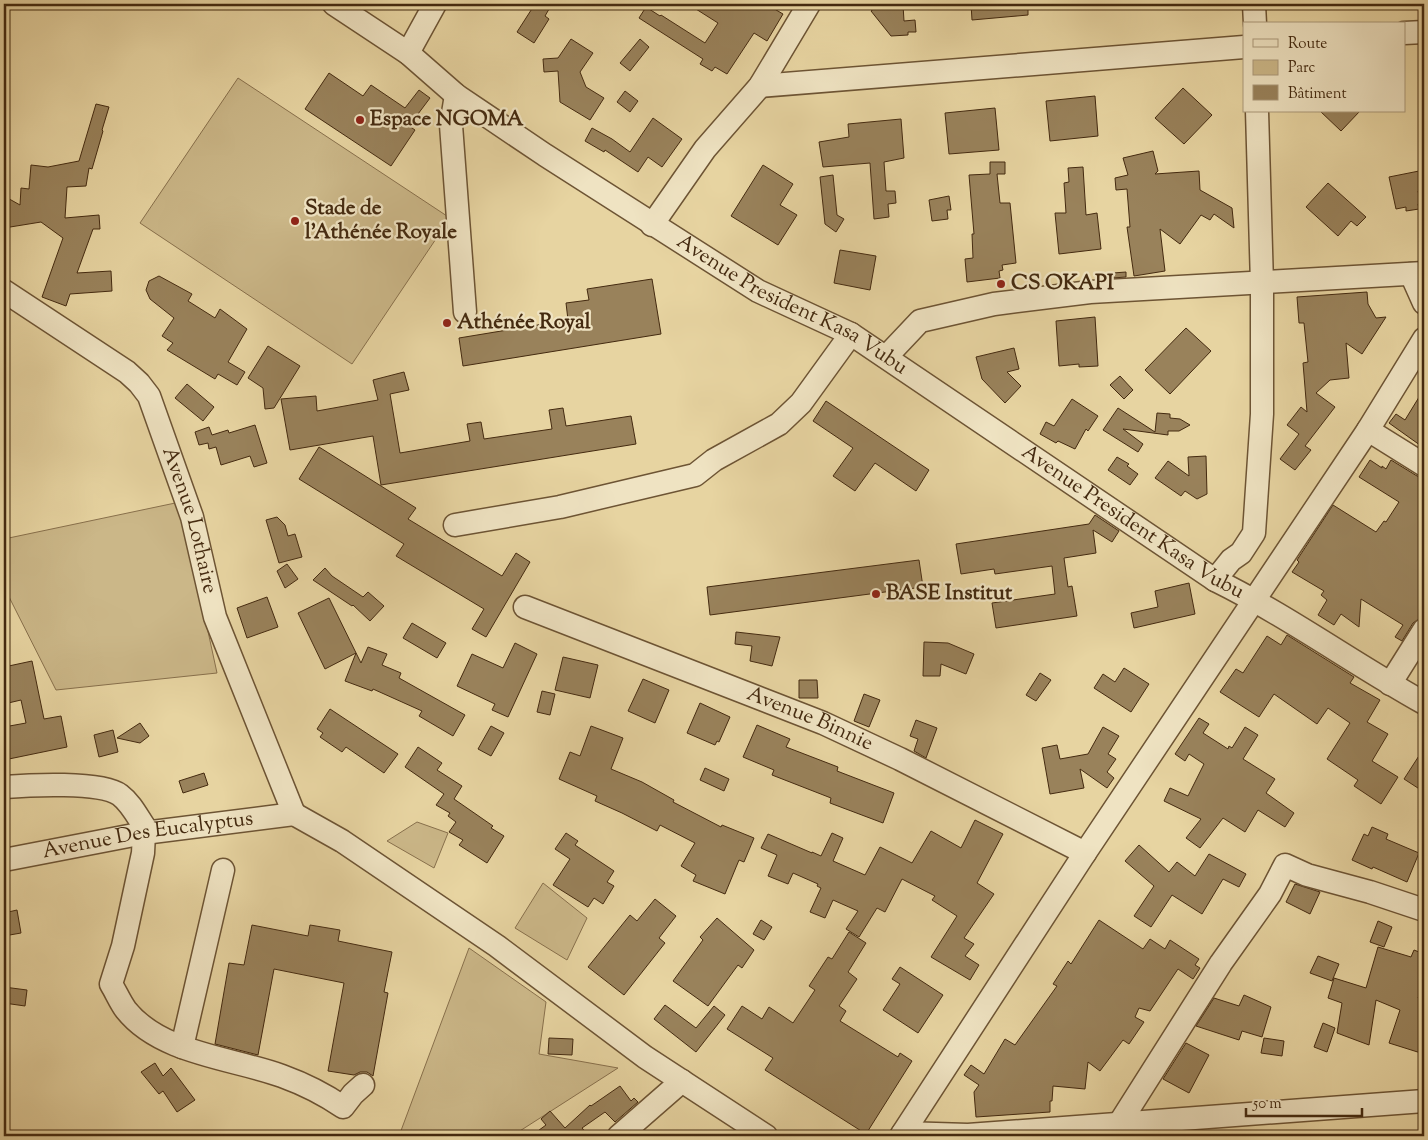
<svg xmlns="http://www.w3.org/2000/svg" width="1428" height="1140" font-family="'Sorts Mill Goudy',serif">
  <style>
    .green { fill: #cbb788; stroke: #88704c }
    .building { fill: #99825b; stroke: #442a10 }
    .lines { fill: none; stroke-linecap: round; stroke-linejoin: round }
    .minor-casing { stroke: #6d5434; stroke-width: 25 }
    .minor { stroke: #efe3c2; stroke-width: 22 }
    .poi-dot { fill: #8f2418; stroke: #efe3c2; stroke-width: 2 }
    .labels { text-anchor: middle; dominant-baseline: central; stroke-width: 4.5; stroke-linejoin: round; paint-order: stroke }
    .poi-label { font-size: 21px; font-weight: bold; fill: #442a10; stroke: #efe3c2; text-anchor: start }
    .street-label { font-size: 21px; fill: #442a10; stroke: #efe3c2 }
  </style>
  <rect width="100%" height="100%" fill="#e7d4a1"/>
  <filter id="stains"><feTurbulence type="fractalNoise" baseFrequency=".004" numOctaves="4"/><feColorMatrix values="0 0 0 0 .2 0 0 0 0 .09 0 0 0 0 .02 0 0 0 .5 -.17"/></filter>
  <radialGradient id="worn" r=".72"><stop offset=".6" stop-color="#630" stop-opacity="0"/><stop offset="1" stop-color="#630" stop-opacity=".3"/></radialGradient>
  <path class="green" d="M238,78L450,218L352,364L140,223Z
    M180,502L217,673L56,690L4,587V539Z
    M417,822L448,833L434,868L387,841Z
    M543,883L587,918L567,960L515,928Z
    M469,948L546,1002L539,1054L618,1068L512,1136H399Z"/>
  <path class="building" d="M535,4H552L545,16L549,19L534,43L517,32Z
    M688,4H766L783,14L767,41L754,33L727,74L715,67L712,71L700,64L703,59L639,18L646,7L660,16L661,15L705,43L718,23Z
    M880,4L903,5L904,21L915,20L916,32H908V35L891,36L871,11Z
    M971,4H1028V15L972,20Z
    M571,39L593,53L580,72L586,87L604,98L590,120L560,102L558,71L544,72L543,59L558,58Z
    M640,39L649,47L630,71L620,63Z
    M329,73L363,96L371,85L405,108L419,90L430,98L409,126L415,130L391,166L305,109Z
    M1183,88L1212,115L1184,144L1155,118Z
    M625,91L638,101L630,112L617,102Z
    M1095,96L1098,136L1050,141L1046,101Z
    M96,104L109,107L102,130L103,131L92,169L89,168L86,186L67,187L65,218L99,215L100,229H93L77,273L111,271L112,291L70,294L66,306L42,297L63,238L41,222L4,228V196L20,205L21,188L29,189L31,165L48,167L79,161Z
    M995,108L999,150L949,154L945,113Z
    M1320,111H1360L1341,131Z
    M653,118L682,139L662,167L648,157L638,172L605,150L604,152L585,141L592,128L612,139L630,152Z
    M901,119L904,158L884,162L886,191H895L896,203L888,204L889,217L874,219L870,163L823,167L819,142L849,137L848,124Z
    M1153,151L1158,171L1155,174L1199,171L1200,190L1232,208L1234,228L1214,214L1210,220L1201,215L1180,244L1160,229L1165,271L1134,276L1127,227H1130L1127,189L1116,190L1115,178L1128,175L1123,158Z
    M990,162H1005V174H997L1000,203H1010L1016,263L1002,265L1003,270L999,271L1000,278L967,282L965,259L973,258L972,234H974L969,175L990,174Z
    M763,165L793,184L780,205L797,215L778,245L731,216Z
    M1083,167L1086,215L1097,213L1101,249L1059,254L1055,213H1066L1064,183L1069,182L1068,168Z
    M1424,170V189L1418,191L1421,204H1418L1419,209L1406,211V207L1396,209L1389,177Z
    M833,175L837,215L844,219L836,232L825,224L820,177Z
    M1328,183L1366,217L1357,226L1351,221L1338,236L1306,207Z
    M949,196L951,210H947L948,219L932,221L929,200Z
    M840,250L876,256L870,290L834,283Z
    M1126,272V277L1113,278V273Z
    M159,276L192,294L188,301L215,318L220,309L247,329L228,362L245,372L237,385L218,374L215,379L167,350L173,343L162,336L174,318L150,299L146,290L149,281Z
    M652,279L661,334L463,366L459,338L568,320L566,303L589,300L587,289Z
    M1367,292L1368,304L1376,318L1386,317L1362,354L1346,343L1349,378L1330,380L1316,393L1335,407L1305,446L1311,450L1295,470L1280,459L1299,434L1287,425L1301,407L1307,412L1303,363L1308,362L1304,323H1299L1297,297Z
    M1095,317L1098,366L1079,367V364L1059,366L1056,321Z
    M1186,328L1211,351L1170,394L1145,370Z
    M268,346L300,366L274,408L265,409L263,388L248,378Z
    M1014,348L1019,369L1007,372L1021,386L1005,403L982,379L976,357Z
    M404,372L409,390L390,394L400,453L470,441L467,424L481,422L484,439L552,429L549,410L563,408L566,426L631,416L636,444L381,485L373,436L290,450L281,399L316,396L317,411L378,400L373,380Z
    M1120,376L1133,390L1124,399L1110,385Z
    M187,384L214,407L203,421L175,398Z
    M1424,389V448L1389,423L1396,414L1405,420Z
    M1072,399L1098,416L1088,431L1086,429L1075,449L1058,441L1056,443L1040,434L1046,422L1054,426Z
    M826,401L929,470L916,491L875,463L855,491L833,476L853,448L813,421Z
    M1118,408L1155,432L1157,413L1170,414V418L1180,419L1190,425L1179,431H1168V435L1123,429L1143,444L1138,452L1103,430Z
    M255,425L267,463L254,467L250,456L221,465L216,447L209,449L208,443L199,445L195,432L209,427L212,435L228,430L229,433Z
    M319,447L416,508L408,519L502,576L516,553L530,562L486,637L472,629L484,609L396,556L404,544L299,479Z
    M1206,456L1207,494L1197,499L1185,491L1181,496L1155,478L1168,461L1189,476L1188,457Z
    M1117,457L1129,464L1127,466L1138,474L1130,485L1108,470Z
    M1370,460L1382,468V466L1386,469L1391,460L1417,476L1424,478V614L1422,617L1413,623L1402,641L1395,637L1403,625L1361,599L1359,627L1341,614L1334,625L1318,615L1327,600L1321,595L1324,591L1292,572L1299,562L1297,560L1333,505L1376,532L1384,521L1386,522L1399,502L1359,477Z
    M1095,515L1119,531L1112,542L1093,530L1096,553L1064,558L1068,587L1072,586L1077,616L996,628L992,603L1055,594L1052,566L995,574L994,569L961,574L956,544L1089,524Z
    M277,517L285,525L288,536L295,534L302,557L279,563L266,520Z
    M919,560L923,587L710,615L707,587Z
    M287,564L298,579L285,588L277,571Z
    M325,568L332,576L363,597L368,592L384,606L370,621L353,605L352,606L313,580Z
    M1189,583L1195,614L1134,628L1131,613L1158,607L1155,591Z
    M267,597L278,627L247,638L237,608Z
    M329,598L361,663L368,647L387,654L382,665L401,673L399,678L465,715L453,736L419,716L422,711L373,689L372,691L345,681L356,653L325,669L298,613Z
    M412,623L446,643L437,658L403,638Z
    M736,632L780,637L772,666L750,661L752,646L735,644Z
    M1287,635L1354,677L1350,683L1380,700L1367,722L1388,734L1372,761L1398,777L1381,804L1354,786L1358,780L1327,759L1350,723L1328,708L1317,724L1274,694L1259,717L1220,692L1236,669L1243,673L1267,636L1281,645Z
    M924,642L948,643L974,654L966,674L941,664L940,676H923Z
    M515,643L537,654L508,717L492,710L495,704L457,686L472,654L503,668Z
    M563,657L598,665L590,698L555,690Z
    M32,661L44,719L61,716L67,747L4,760V727L26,723L21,700L4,704V667Z
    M1124,668L1149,684L1131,712L1094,688L1103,674L1115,682Z
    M1040,673L1051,680L1036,701L1026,695Z
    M643,679L669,690L655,723L628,711Z
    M799,680H817L818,698H799Z
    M542,691L555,694L550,715L537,712Z
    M864,694L880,700L869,727L854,721Z
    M700,703L730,717L719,742L717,741L715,745L687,733Z
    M330,709L398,754L384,773L346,747L342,752L320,737L323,733L317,729Z
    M1199,718L1209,724L1203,733L1228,749L1229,746L1232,748L1245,727L1258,735L1243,759L1275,779L1266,793L1294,813L1285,827L1258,810L1245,832L1223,818L1200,848L1186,838L1201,819L1164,801L1170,788L1188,796L1204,764L1189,754L1185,761L1175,754Z
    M916,720L937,728L926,758L914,751L918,739L910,736Z
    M140,723L149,736L140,743L117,738Z
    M757,725L790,739L786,747L838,767L837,771L894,793L883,823L830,803L831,798L772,775L774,770L743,757Z
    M491,726L504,733L491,756L478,749Z
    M591,726L623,738L611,769L642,782L674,800L673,802L721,827L722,825L754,838L744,862L739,860L725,894L693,881L696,875L681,866L695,843L660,825L657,831L622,813L595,801L597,796L559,779L570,752L580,756Z
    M1103,727L1119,736L1108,754L1116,759L1107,772L1114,778L1107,788L1080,769L1084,788L1050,794L1042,748L1057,745L1060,759L1088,754Z
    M113,730L118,752L99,757L94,735Z
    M418,747L442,763L437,770L462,786L454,799L493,826L491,828L504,836L487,863L459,845L463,840L449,832L456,822L448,816L450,813L436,805L444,794L405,767Z
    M1424,748V792L1404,779Z
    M705,768L729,779L724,791L700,780Z
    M204,773L208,785L183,793L179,781Z
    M975,820L1003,834L977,883L994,894L964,938L974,944L965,956L979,965L970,980L931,957L957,916L932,900L935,896L902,879L885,912L877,908L859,937L846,929L858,911L833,900L825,918L810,912L821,888L817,886L818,884L793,873L788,884L768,876L777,855L761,848L768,834L812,853V852L821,856L832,833L843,838L833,861L865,875L880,847L912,863L931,831L961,848Z
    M1372,827L1388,834L1386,839L1419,853L1407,882L1373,867L1372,869L1352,860L1364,834L1368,836Z
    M566,833L578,841L575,845L614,871L607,882L614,886L603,904L594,898L588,907L553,885L570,859L555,849Z
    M1139,845L1169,872L1177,862L1195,876L1209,854L1246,874L1239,887L1223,879L1202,914L1172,895L1151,927L1134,916L1154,886L1125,861Z
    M1295,884L1320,892L1310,914L1286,902Z
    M655,899L676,916L659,938L665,943L624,995L588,967L630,915L637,921Z
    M17,910L21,933L4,936V913Z
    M717,918L754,950L742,968L738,965L708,1006L673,981L703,940L700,937Z
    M761,920L772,927L764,940L753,934Z
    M1099,920L1143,949L1150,939L1165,949L1170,940L1199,959L1195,965L1200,968L1193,979L1178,969L1150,1011L1139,1008L1135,1017L1144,1022L1129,1044L1123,1040L1100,1071L1088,1062L1085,1089L1053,1086L1052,1101H1050V1112L976,1117L974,1092L979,1085L964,1075L971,1065L984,1074L1005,1039L1015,1045L1057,986L1053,984L1068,961L1071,964Z
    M1378,921L1392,927L1384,947L1370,942Z
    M252,925L308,936L310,925L340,930L338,941L392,952L384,992L388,993L373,1076L367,1072H360L354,1075L328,1071L344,983L274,969L258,1055L215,1044L229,963L244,965Z
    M849,932L866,943L848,972L857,979L839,1006L846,1011L840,1021L898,1057L900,1053L912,1061L866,1134L765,1070L773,1058L727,1029L742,1006L762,1019L769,1007L793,1023L815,990L809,986L828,957L832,959Z
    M1378,947L1411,957L1414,950L1424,954V982L1418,998L1424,1001V1054L1389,1043L1400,1010L1376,1000L1369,1045L1337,1033L1342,1003L1328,998L1334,978L1366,988Z
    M1318,956L1339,964L1332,981L1310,973Z
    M900,967L943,995L918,1033L883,1010L900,984L892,979Z
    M4,987L27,990L25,1006L4,1003Z
    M1244,995L1271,1007L1262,1037L1242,1031L1239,1040L1196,1026L1214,998L1239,1006Z
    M665,1005L696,1028L714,1006L725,1015L696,1052L654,1019Z
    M1323,1023L1335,1028L1327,1052L1314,1047Z
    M549,1038L573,1039L572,1055L548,1054Z
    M1264,1038L1284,1041L1282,1056L1261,1053Z
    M1186,1043L1209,1055L1189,1093L1163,1079Z
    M155,1063L163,1076L171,1068L195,1100L177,1112L163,1091L159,1094L141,1072Z
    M620,1086L631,1101L634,1098L638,1102L615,1122L605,1112L582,1128L589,1136H531L546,1125L541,1119L550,1111L565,1128L590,1105L591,1106Z"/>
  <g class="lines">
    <g class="minor-casing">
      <g id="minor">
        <path id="s1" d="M334,4L408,53L456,95L545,155L758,291L851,334L1215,580C1288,616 1354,664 1424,703"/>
        <path d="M1254,4L1255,24"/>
        <path d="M1404,33L1424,32"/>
        <path d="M408,53L435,4"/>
        <path d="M760,86L1244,47"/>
        <path d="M456,95L451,125L465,312"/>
        <path d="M652,225L705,149L760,86L809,4"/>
        <path d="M1411,274L1424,303"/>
        <path id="s2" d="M4,291L127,372L139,383L149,396L192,517L215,617L294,814"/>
        <path d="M886,357L920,321L994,304L1090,292L1424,273"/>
        <path d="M1368,430L1424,465"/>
        <path d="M455,525L560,507L695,475L714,460L779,424L801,403L851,334"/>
        <path d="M1215,580L1231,560L1241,553L1254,533L1262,414V284L1257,111"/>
        <path id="s3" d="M525,607L823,723L900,759L1085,853"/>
        <path d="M1390,684L1424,630"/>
        <path d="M4,787C29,785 101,781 120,795C132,804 139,820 148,832"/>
        <path d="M294,814L342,841L497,946L645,1057L766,1136"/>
        <path d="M144,833L143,853L123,946L111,984C116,992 120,1002 126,1010C161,1054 233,1058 282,1076C304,1084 324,1094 343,1107L353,1094L363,1085"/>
        <path id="s4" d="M4,860L144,833L294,814"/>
        <path d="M182,1047L223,870"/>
        <path d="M1119,1124L1221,963L1270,894L1285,865L1307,875L1370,892L1424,910"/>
        <path d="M903,1133L968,1135L1424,1101"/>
        <path d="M619,1136L682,1081"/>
        <path d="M901,1136L1085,853L1368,430L1424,339"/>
      </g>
    </g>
    <use href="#minor" class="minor"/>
  </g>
  <g class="poi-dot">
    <circle cx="360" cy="120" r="5"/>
    <circle cx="295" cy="221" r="5"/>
    <circle cx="1001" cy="284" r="5"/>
    <circle cx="447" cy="323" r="5"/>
    <circle cx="876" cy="594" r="5"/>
  </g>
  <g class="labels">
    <g class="poi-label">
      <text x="370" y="120">Espace NGOMA</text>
      <text x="305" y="209">Stade de<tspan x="305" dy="24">l'Athénée Royale</tspan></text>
      <text x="1011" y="284">CS OKAPI</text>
      <text x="457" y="323">Athénée Royal</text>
      <text x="886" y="594">BASE Institut</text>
    </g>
    <g class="street-label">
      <text stroke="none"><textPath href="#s1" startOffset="549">Avenue President Kasa Vubu</textPath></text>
      <text stroke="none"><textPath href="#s1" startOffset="954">Avenue President Kasa Vubu</textPath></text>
      <text stroke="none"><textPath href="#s2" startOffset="311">Avenue Lothaire</textPath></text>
      <text stroke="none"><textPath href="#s3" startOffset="306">Avenue Binnie</textPath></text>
      <text stroke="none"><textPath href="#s4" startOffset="146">Avenue Des Eucalyptus</textPath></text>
    </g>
  </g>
  <rect width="1428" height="1140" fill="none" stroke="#e7d4a1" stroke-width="20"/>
  <rect x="5" y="5" width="1418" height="1130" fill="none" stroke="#442a10" stroke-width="2.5"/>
  <rect x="10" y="10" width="1408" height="1120" fill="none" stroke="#442a10"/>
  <rect x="1243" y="22" width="162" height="90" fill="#efe3c2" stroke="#ab997b"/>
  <rect x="1253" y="39" width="25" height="8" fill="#efe3c2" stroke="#ab997b"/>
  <text x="1288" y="48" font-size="15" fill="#442a10">Route</text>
  <rect x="1253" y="60" width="25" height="15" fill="#cbb788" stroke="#ab997b"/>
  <text x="1288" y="72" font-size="15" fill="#442a10">Parc</text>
  <rect x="1253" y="85" width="25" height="15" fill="#99825b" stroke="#ab997b"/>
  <text x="1288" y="98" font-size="15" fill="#442a10">Bâtiment</text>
  <path d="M1246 1108v8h116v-8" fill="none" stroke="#442a10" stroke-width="2.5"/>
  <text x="1253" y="1108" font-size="15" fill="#442a10" stroke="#efe3c2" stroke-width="4" paint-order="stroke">50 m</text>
  <rect width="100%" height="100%" filter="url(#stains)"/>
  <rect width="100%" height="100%" fill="url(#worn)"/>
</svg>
